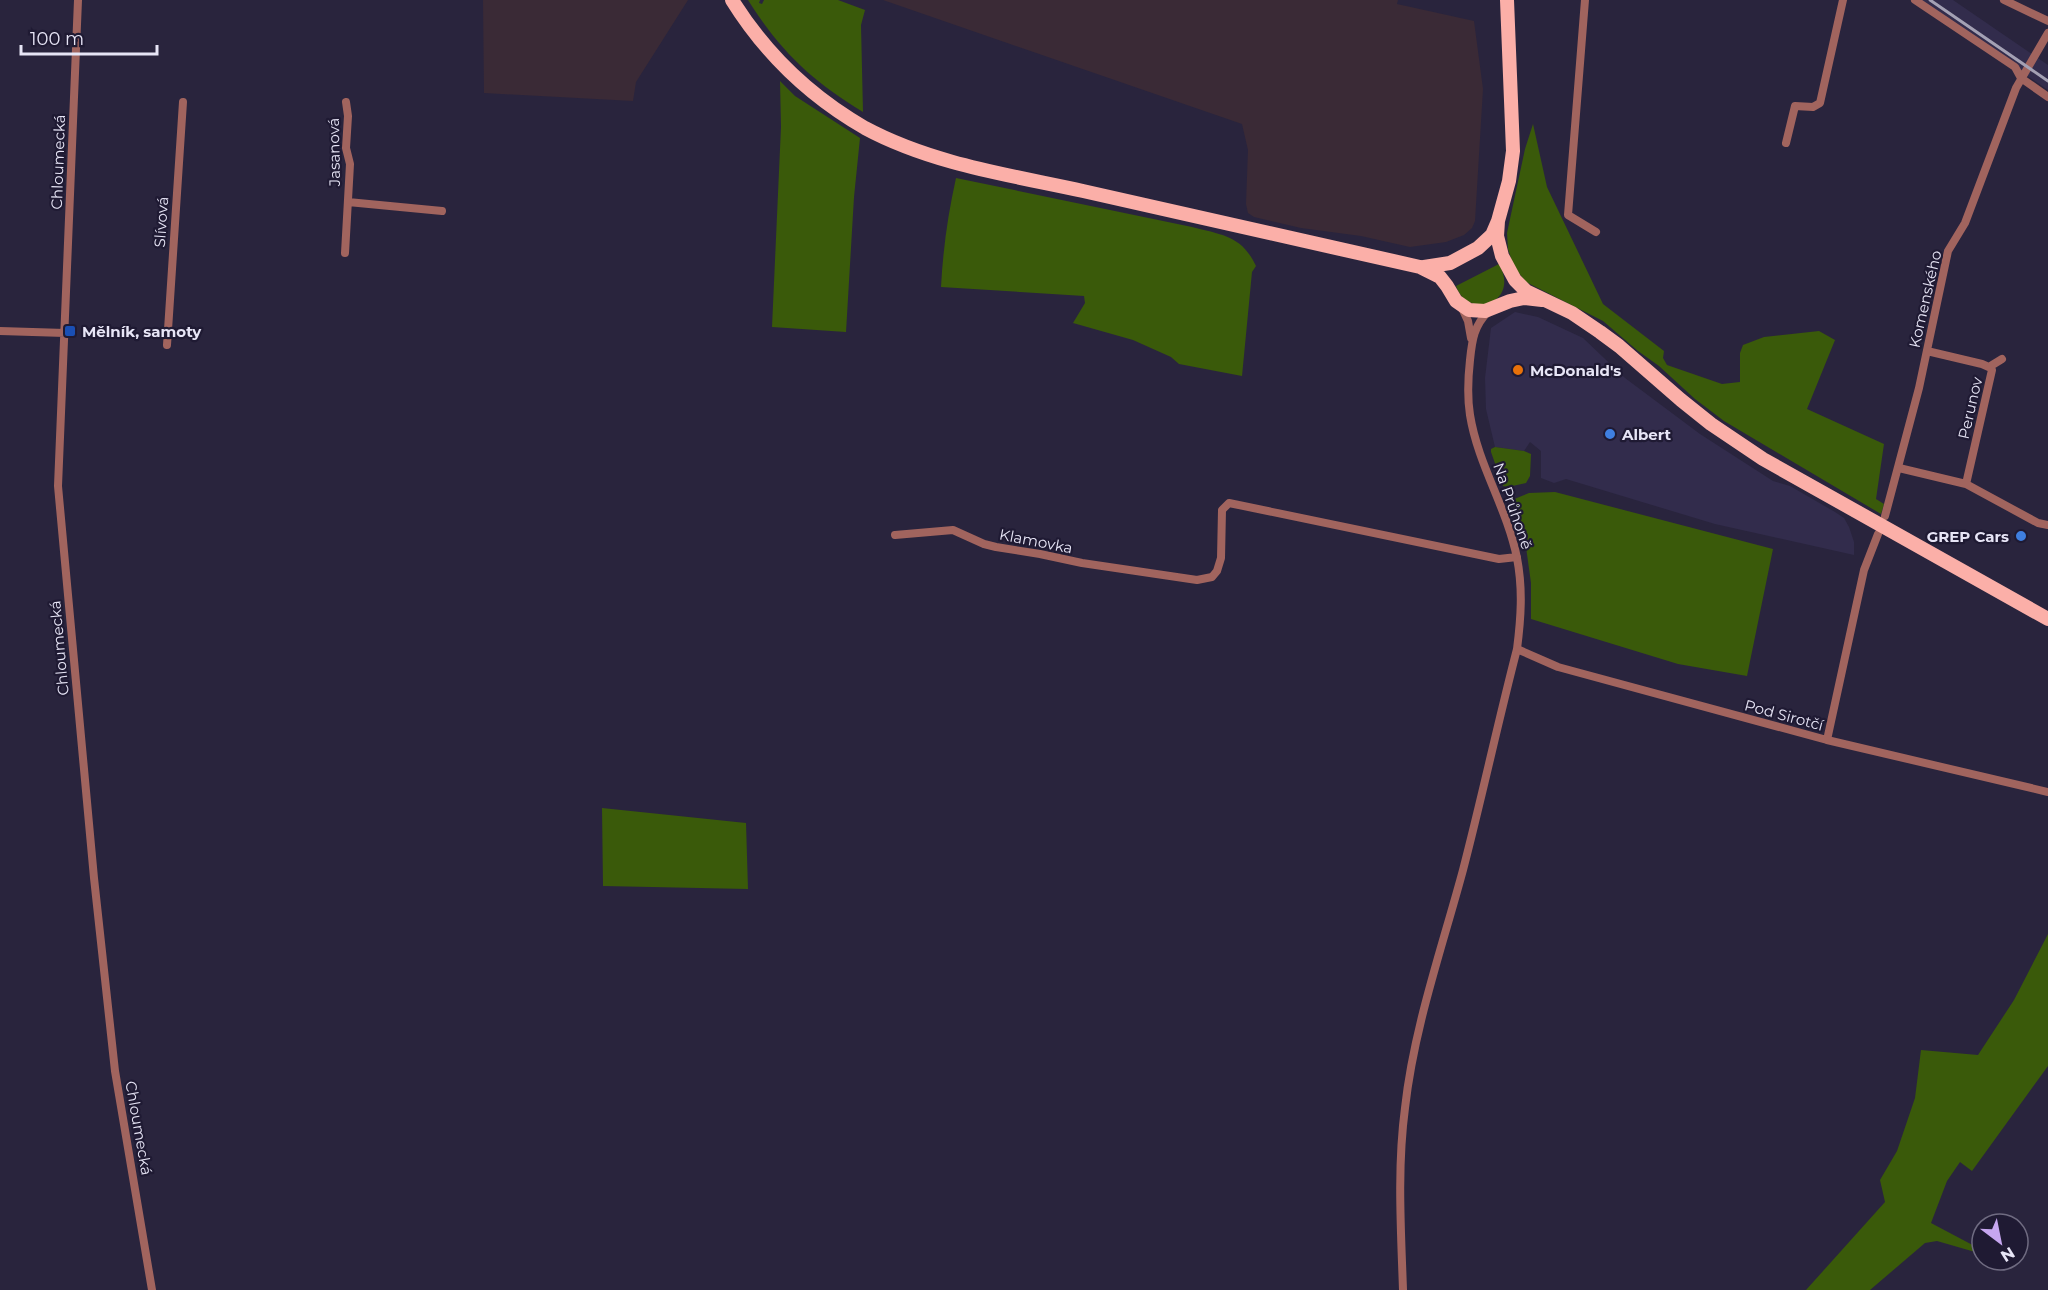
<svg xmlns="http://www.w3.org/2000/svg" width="2048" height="1290" font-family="Montserrat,sans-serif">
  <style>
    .built { fill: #322c4c }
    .industrial { fill: #3a2a36 }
    .green { fill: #3a5a0a }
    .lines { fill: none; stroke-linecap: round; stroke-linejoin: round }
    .minor { stroke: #a1645e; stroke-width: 8 }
    .primary { stroke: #fbafa8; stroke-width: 14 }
    .rail { stroke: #a4a1b4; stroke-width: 3 }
    .transit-dot { fill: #1a4fb4; stroke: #1f1a33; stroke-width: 2 }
    .food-dot { fill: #e8710a; stroke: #1f1a33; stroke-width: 2 }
    .shop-dot { fill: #3f7fe0; stroke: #1f1a33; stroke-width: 2 }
    .labels { text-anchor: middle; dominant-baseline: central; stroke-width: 4.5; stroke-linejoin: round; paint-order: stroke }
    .street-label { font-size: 15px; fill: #e7e5f6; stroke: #1f1a33 }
    .poi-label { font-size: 15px; font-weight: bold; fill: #e7e5f6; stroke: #1f1a33; text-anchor: start }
  </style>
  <rect width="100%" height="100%" fill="#29243d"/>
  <path class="built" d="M1917,0H1953L2048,65V90Z
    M1515,312L1538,317L1583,338L1625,378L1700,434L1773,481L1790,486L1835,512L1844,518L1849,527L1854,542V555L1715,524L1566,479L1554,483L1541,478V451L1530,442L1524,451L1495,447L1486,409L1485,378L1491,328Z"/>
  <path class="industrial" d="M483,0H688L636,82L633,101L484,93Z
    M883,0H1398L1397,4L1474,21L1483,89L1475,221L1472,228L1464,235L1446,242L1410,247L1361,236L1301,228L1254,217L1248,213L1246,204L1248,150L1242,124Z"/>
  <path class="green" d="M748,0H760L759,3L762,4L764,0H838L865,10L861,25L863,112C812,81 780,51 748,0Z
    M780,81L795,96L860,138L854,197L846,332L772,327L781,127Z
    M1533,124L1547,187L1603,304L1664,351L1663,358L1667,365L1722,384L1740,382V353L1743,345L1764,337L1819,331L1835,340L1807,409L1884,444L1876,499L1884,504L1881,514L1724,421L1695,399L1659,366L1638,351L1603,321L1526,282L1514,267L1508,249L1507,233L1525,149Z
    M956,178L1192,227C1223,235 1242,236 1256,266L1252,272L1242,376L1179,364L1171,357L1133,340L1073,323L1085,303L1084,296L941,287C943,249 948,214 956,178Z
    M1499,264C1521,303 1468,321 1456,286Z
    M1495,447L1524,451L1531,454L1530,476L1526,483L1508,487L1503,486L1491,452V449Z
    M1555,492L1773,549L1747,676L1678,664L1531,619V583L1526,547L1512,500L1529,493Z
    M602,808L746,823L748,889L603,886Z
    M2048,934V1066L1972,1171L1960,1162L1947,1181L1931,1223L1982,1250V1254L1937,1241L1925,1243L1870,1290H1806L1885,1202L1880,1180L1897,1151L1915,1098L1921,1050L1978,1055L2014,1000Z"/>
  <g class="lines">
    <path class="minor" d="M78,0L58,486L94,878L115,1071L152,1290
      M1585,0L1568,215L1596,232
      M1915,0L2015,67L2021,78L2048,97
      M2004,0L2048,21
      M1786,143L1795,106L1813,107L1820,103L1843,0
      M348,202L442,211
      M345,253L350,164L346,148L348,116L346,102
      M1462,308L1468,321L1471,338
      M0,331L65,333
      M167,345L183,102
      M1927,351L1982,364L1991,368L1992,370L1966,484
      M1989,367L2002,359
      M1899,468L1966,484L2038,523L2048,525
      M1885,516L1919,388L1948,251L1965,223L2016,88L2048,33
      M895,535L953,530L984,544L996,547L1040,554L1082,563L1197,580L1212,577L1217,571L1221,558L1222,510L1229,503L1499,559L1517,557
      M1517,649L1558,667L1827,740L2048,792
      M1827,740L1864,570L1878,534
      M1403,1290C1401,1230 1397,1168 1405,1108C1414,1027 1442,948 1463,870C1482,797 1498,722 1517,649C1521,618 1523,589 1517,558C1507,508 1478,465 1470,415C1467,396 1468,378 1470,360C1472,340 1474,325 1489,311"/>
    <path class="primary" d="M732,0C765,53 811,97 865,128C932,164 1010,175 1083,191C1196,217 1308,242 1420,267L1440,277L1447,286L1456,301L1469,310L1485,311L1510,301L1524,298L1542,300
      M1498,221L1497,236L1502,256L1515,280L1526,291L1572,313L1600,332L1619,346L1681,400L1711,424L1763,459L2048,619
      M1424,267L1450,263L1478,248L1492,235L1498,221L1509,181L1513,151L1507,0"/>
    <path class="rail" d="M1930,0L2048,81"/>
  </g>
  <rect class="transit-dot" x="64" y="325" width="12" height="12" rx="3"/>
  <circle class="food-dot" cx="1518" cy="370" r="6"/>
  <g class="shop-dot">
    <circle cx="1610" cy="434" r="6"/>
    <circle cx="2021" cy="536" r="6"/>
  </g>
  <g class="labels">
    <g class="street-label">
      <text transform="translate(334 152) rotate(-91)">Jasanová</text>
      <text transform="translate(58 162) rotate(-88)">Chloumecká</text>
      <text transform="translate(161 222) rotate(-86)">Slívová</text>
      <text transform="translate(1925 299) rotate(-77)">Komenského</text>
      <text transform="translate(1970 408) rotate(-77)">Perunov</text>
      <text transform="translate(1513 506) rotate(71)">Na Průhoně</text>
      <text transform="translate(1036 541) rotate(11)">Klamovka</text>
      <text transform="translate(59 648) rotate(-95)">Chloumecká</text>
      <text transform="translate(1784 715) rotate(15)">Pod Sirotčí</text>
      <text transform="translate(139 1128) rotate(80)">Chloumecká</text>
    </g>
    <g class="poi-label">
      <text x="82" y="331">Mělník, samoty</text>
      <text x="1530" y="370">McDonald's</text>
      <text x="1622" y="434">Albert</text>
      <text x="2009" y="536" text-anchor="end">GREP Cars</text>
    </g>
  </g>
  <g transform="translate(2000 1242) rotate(148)"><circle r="28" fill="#1f1a33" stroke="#6f6b81" stroke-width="1.5"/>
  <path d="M0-4.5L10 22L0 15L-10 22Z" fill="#c6a6f0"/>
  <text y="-9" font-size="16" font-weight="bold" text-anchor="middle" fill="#e7e5f6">N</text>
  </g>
  <path d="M21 45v9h136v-9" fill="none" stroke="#e7e5f6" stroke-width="3"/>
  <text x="30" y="45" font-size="18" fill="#e7e5f6" stroke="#1f1a33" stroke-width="4.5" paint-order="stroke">100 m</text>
</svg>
